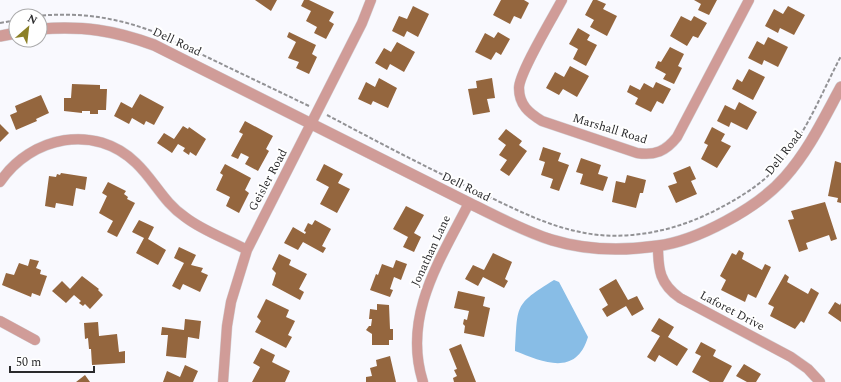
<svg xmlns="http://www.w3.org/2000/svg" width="841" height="382" font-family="Spectral,serif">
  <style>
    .water { fill: #88bde6 }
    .building { fill: #94663e }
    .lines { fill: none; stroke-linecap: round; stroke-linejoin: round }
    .minor-casing { stroke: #d4d4d8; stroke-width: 11 }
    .tertiary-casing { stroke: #d4d4d8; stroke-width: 12 }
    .path { stroke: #929295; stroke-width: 2; stroke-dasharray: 4 2; stroke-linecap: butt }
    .minor { stroke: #d09c98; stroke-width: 10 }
    .tertiary { stroke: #d09c98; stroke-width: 11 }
    .labels { text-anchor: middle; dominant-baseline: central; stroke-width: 4; stroke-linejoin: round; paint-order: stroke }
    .street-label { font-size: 12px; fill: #2a2a2c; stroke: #fff }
  </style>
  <rect width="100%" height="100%" fill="#f9f9fe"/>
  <path class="water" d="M554,280L559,282L588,337C576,377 543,362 515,351C518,306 513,305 554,280Z"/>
  <path class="building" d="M255,0H277L271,11Z
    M304,0H309L334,12L329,21L334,24L326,39L314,33L317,27L306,21L311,11L301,6Z
    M501,0H524L529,3L521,19L514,16L510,24L493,15Z
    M593,0H597L606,4L603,9L617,16L607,36L590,27L594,20L585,15Z
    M694,0H717L709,15L698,10L701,4Z
    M413,6L429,14L418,37L407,31L404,37L392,31L399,16L407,19Z
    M788,6L805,15L794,35L780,28L778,33L765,26L774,9L783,14Z
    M681,16L691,21L694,16L707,23L698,38L693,36L687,46L670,36Z
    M578,28L590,35L587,40L597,45L586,66L573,59L578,49L569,44Z
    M289,32L316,45L312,54L317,57L309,74L296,68L299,62L288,58L296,42L287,37Z
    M498,32L510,39L501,55L496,52L491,60L475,52L485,33L494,38Z
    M768,37L788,47L778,67L764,60L762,65L748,58L757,41L764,45Z
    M397,42L415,52L404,72L390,64L387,70L375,63L384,48L391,52Z
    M670,47L684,54L678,66L682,68L674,84L663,79L666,74L655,68L658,61L661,62Z
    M570,66L589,76L577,97L563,89L559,95L546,88L555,72L564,77Z
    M749,69L765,77L753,100L732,89L737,79L742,82Z
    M379,78L397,88L388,108L373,101L371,105L358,99L366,82L375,87Z
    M492,78L495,98L487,99L490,112L473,115L468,89L477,88L476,81Z
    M656,82L671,89L663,104L657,101L651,112L635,104L638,98L627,92L630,85L640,90L644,83L653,88Z
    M72,84L100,85V89H107L106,110H98V114H90V111H82V113L64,111V98H71Z
    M140,94L164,107L154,125L146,121L144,125L132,118L129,124L114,116L121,102L132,108Z
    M41,95L49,113L36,119L37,121L16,130L10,115L17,112L15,106Z
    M739,102L757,112L747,130L731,122L729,127L717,121L725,105L735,110Z
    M245,121L273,136L266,149L269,151L258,171L245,164L249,157L241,153L238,159L231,156L243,134L239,132Z
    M0,124L9,133L0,142Z
    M183,126L188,129L189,127L206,139L196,156L190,152L189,155L183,151L185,148L178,144L172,153L157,143L164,133L174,139Z
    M712,127L725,134L721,141L731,146L717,168L701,159L708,145L704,143Z
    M506,129L522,141L519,145L527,151L509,176L500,170L507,160L499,155L506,145L498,139Z
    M543,147L561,153L558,161L569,165L559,191L550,188L553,179L541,175L545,162L539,160Z
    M581,158L601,165L598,174L608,177L603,191L580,184L583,174L576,172Z
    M835,161L841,163V203L837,202L838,198L828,196Z
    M225,164L251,178L245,190L249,193L239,213L226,206L230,197L216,190L223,175L220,173Z
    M324,164L343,174L338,183L350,189L337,213L320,204L329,187L316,180Z
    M690,166L696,179L691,181L697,194L676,203L668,186L677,183L673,173Z
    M61,173L87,177L85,190L76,188L73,206L56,203L55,208L45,206L49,176L56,177L57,174L60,175Z
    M627,175L646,180L643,193H640L636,208L612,202L616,181L625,183Z
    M108,182L126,191L124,194L128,197L127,199L135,203L117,237L107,232L113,221L99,213L107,196L102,193Z
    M825,202L837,239L831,241L829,235L806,243L808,249L799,252L788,220L794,219L791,211Z
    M406,206L424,215L414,233L421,237L414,252L403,247L408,237L393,229Z
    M139,220L154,227L148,239L166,250L158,265L136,253L144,238L132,232Z
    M315,220L331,229L322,246L326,248L323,253L303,242L298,250L284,243L293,227L305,234L306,232L304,231L308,223L312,225Z
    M179,247L196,255L191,265L203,268L201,272L208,275L200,292L183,284L180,290L172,286L184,263L174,258Z
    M739,250L744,253L742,259L762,270L765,264L771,267L756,298L748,294L745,302L721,290L726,280L720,276L732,253L736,255Z
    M493,253L512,262L505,279L508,281L504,288L483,277L478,286L465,279L473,265L484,270Z
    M279,254L291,260L289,265L307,274L299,289L304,292L300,300L272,285L276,273L272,269Z
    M30,259L39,261L36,268L41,270L40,274L47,276L40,296L32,293L31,297L2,285L6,273L14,275L19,263L28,266Z
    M396,260L407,264L401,280L394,277L390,289L393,290L390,297L370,290L376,274L378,275L382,264L393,268Z
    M785,274L789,277L787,282L808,294L811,288L819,293L804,323L801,321L795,329L770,316L774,307L768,304Z
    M82,276L99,289L98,290L103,295L90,309L85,304L83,306L79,303L81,301L74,295L66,303L52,291L62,281L70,289Z
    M616,279L628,300L637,296L644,309L632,316L626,306L607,317L602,309L608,305L599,289Z
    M458,291L485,297L483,306L490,308L484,337L464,333L465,326L463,324L464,319L467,320L469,311L454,308Z
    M266,299L289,310L286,317L295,321L288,335L292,337L286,348L255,332L261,321L257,317Z
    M835,302L840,305L841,303V322L828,313Z
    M377,304L389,305L390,329H393V340H389V345H372V334L366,330L369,326H371L372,319H369L370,309L377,310Z
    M659,318L674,327L668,337L688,349L677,366L659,355L655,362L647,357L660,336L651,331Z
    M185,319L201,321L199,339L188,337L186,358L166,356L168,335H161L162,327L184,330Z
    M98,322L99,336L117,334L119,352L125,351V363L92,365L91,349H89L88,338L85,339L84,323Z
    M701,342L716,350L713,356L732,366L723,382H710L692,372L701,356L695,353Z
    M461,344L476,382H454L453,378L457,376L454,370L457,369L449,349Z
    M261,348L275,355L272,362L290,371L285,382H252L260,367L253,363Z
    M390,356L396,382H366V377L372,376L370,368L377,366L376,360Z
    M744,364L761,374L756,382H747L736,376Z
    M185,365L198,371L193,382H163L167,371L180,377Z
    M85,375L90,382H76Z"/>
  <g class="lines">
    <g class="minor-casing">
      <path id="minor" d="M562,0C553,17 519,73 519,88C519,105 529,113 542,121L637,153C655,156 666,151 677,137L749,0
        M0,182C31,136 95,123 136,163C154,180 164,203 185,217C203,231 227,239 247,250
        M658,246C658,270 660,284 680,298L791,357L808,369L820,382
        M0,321L35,340
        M223,382L227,326L231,302L247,250L362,23L371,0
        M423,382C402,316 440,260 469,203"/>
    </g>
    <g class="tertiary-casing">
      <path id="tertiary" d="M40,29C84,26 113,30 154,45L469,203C496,216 523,231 552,240C585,250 622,251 657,246C697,241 758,208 785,177C809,150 824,118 841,87
        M0,36L16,33"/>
    </g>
    <path class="path" d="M36,16C80,12 116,17 157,33L309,106
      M0,23L16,20
      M327,115C378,142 429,169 481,193C513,208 545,225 580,232C625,242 676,231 716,210C738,199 762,184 779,165C806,134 822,92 841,56"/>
    <use href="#minor" class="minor"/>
    <use href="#tertiary" class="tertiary"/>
  </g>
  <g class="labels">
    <g class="street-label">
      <text transform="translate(177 42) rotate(25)">Dell Road</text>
      <text transform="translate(610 129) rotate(17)">Marshall Road</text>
      <text transform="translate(784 153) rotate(-52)">Dell Road</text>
      <text transform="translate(268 180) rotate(-62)">Geisler Road</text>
      <text transform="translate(466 187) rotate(26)">Dell Road</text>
      <text transform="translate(431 251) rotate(-65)">Jonathan Lane</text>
      <text transform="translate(732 311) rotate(28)">Laforet Drive</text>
    </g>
  </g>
  <g transform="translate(28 28) rotate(28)"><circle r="19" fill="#ffffff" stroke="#aaaaab"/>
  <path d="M0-3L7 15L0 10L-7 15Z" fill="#8c8027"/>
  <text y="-6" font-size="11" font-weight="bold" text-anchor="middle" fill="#2a2a2c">N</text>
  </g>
  <path d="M10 366v6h84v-6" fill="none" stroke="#2a2a2c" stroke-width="2"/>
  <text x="16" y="366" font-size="12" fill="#2a2a2c" stroke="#ffffff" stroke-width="3" paint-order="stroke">50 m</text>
</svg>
